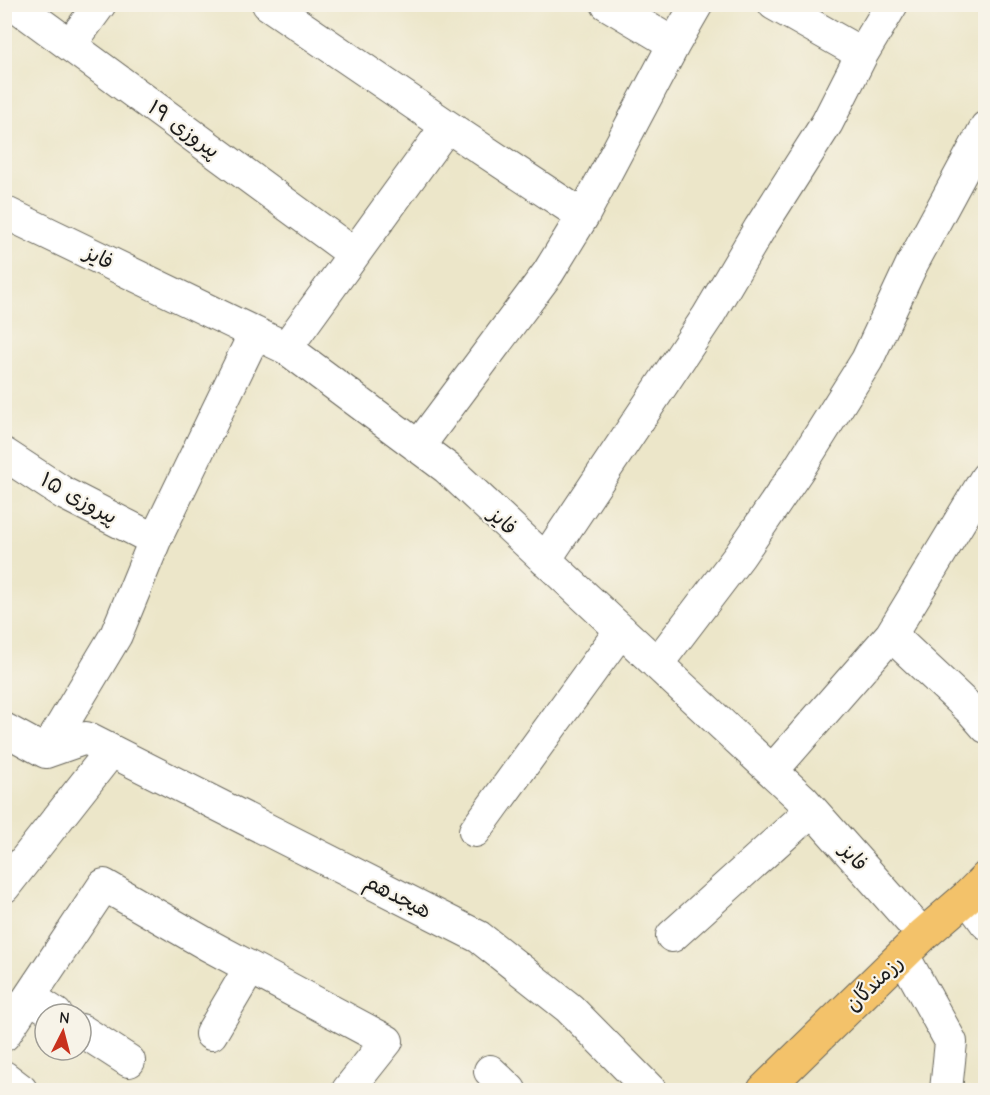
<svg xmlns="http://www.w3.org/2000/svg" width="990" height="1095" font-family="'Comic Neue','Playpen Sans Arabic',sans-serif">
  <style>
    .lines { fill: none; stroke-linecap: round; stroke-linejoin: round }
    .minor-casing { stroke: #656359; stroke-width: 34 }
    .major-casing { stroke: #656359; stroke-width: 35 }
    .minor { stroke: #fff; stroke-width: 32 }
    .major { stroke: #f3c26a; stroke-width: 33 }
    .labels { text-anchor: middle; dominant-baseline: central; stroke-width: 4.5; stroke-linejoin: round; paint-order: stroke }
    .street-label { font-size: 21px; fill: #1c1c1c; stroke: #f7f3e8 }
  </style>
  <rect width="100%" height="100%" fill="#f7f3e8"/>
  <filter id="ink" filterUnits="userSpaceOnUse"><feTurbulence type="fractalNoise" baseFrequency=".0167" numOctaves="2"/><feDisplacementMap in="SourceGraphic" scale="12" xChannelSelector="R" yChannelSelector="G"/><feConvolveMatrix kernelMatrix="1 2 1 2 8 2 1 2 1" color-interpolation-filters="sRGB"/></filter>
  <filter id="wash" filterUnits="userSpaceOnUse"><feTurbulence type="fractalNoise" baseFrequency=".008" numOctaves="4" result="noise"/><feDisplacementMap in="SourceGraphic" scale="24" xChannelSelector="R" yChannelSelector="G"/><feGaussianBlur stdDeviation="1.35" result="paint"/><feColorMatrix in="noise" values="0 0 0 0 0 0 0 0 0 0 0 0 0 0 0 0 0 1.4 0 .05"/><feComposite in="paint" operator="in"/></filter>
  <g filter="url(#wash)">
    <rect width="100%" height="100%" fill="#ece6c9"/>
  </g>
  <g filter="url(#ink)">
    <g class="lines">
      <g class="minor-casing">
        <path id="minor" d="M14,4L354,254
          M268,4L447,126L583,216
          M607,4L674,44
          M774,4L862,54
          M70,45L100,4
          M4,212L286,348L447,468L804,801L923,935
          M286,348L447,126
          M418,447L548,273L583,216L674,44L697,4
          M4,454L65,494L155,540
          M545,560L708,316L760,228L827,123L862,54L892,4
          M891,635L972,711L986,727
          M657,664L740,555L798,470L867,360L912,264L986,127
          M4,729L46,752L86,738L479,937L569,1008L650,1090
          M46,752L116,635L155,540L255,333
          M772,771L891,635L986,478
          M475,831L621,630
          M4,887L111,751
          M967,897L986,923
          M672,936L812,810
          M903,955L951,1042L946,1090
          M30,997L56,1014
          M81,1030L129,1061
          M211,1034L250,968
          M4,1035L104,885L208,945L387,1041L348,1090
          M490,1071L510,1090
          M4,1077L21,1090"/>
      </g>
      <g class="major-casing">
        <path id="major" d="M764,1090L923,935L967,897L986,878"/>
      </g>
      <use href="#minor" class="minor"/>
      <use href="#major" class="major"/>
    </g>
  </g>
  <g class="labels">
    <g class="street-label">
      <text transform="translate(184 129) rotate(36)">پیروزی ۱۹</text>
      <text transform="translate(99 257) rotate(26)">فایز</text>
      <text transform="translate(79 498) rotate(29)">پیروزی ۱۵</text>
      <text transform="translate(503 521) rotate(43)">فایز</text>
      <text transform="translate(854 857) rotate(48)">فایز</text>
      <text transform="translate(398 896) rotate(27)">هیجدهم</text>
      <text transform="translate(874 983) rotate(-44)">رزمندگان</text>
    </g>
  </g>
  <rect width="990" height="1095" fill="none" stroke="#f7f3e8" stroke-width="24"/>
  <g transform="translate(63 1032) rotate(6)"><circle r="28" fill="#f7f3e8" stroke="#9f9d96" stroke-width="1.5"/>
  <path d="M0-4.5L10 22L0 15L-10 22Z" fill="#c8321e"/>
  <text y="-9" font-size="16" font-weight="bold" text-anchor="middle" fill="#1c1c1c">N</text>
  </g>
</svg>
